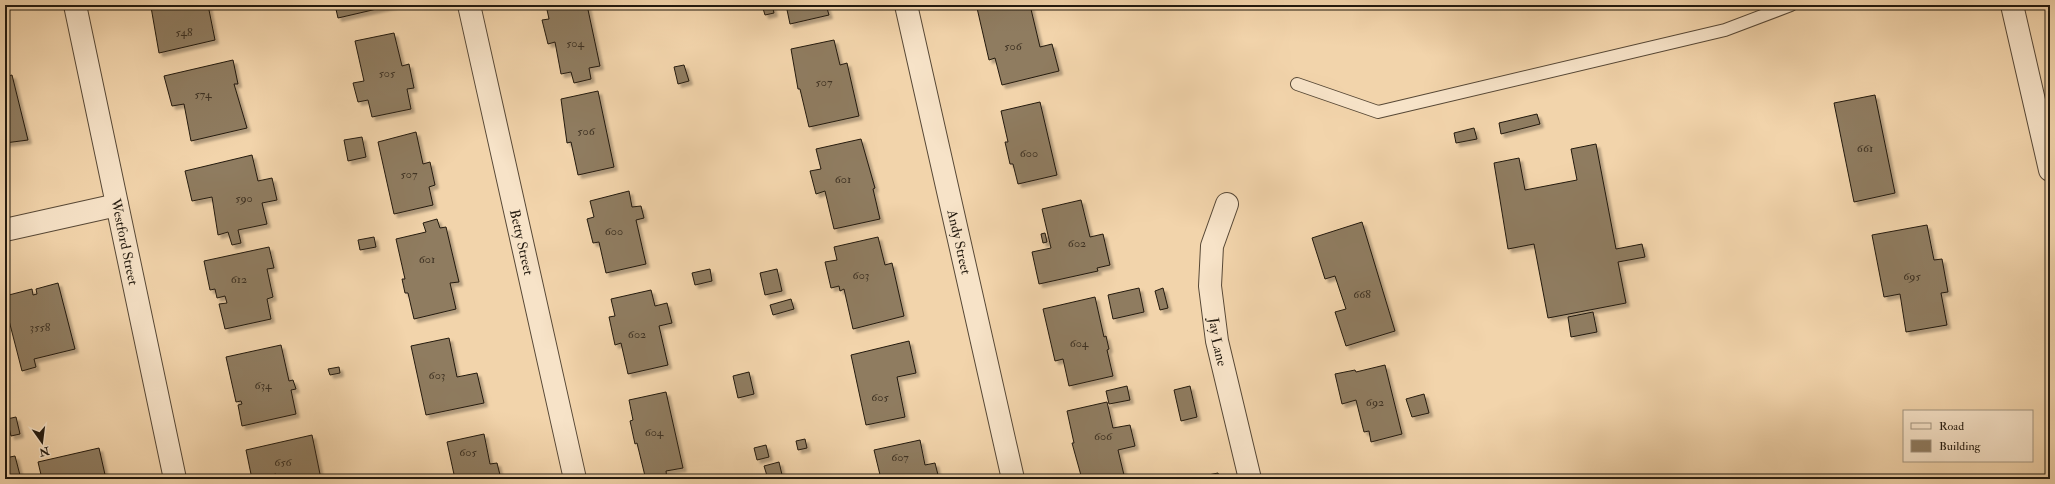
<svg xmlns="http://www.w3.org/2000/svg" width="2055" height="484" font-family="'IM FELL Double Pica',serif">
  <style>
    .building { fill: #8f7b60; stroke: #231a0f; filter: url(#shadow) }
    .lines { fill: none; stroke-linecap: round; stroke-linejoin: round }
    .service-casing { stroke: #574836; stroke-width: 14 }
    .minor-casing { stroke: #574836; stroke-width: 24 }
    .tertiary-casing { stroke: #574836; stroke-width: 24 }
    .service { stroke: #f7e3c8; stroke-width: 12 }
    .minor { stroke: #f7e3c8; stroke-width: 22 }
    .tertiary { stroke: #f7e3c8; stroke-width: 22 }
    .labels { text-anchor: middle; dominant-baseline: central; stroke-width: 3; stroke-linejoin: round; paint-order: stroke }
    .number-label { font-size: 12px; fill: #3e3223 }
    .street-label { font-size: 14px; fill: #231a0f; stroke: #f7e3c8 }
  </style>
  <defs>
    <filter id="shadow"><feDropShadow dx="3.5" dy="3.5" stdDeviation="1" flood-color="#0004"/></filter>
  </defs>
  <rect width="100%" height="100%" fill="#f2d4ab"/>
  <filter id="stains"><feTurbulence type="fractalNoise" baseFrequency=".005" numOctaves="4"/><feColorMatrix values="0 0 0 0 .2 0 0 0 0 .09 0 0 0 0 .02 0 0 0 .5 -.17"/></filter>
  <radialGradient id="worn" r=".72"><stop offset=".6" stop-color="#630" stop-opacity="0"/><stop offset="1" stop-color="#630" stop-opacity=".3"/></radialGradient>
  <path class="building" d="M155,5H208L215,40L159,53L151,7Z
    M335,5H394L338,18Z
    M546,5H587L600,66L589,68L591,79L574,83L571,72L561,74L555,42L548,44L542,20L549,19Z
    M762,5H772L774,13L765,15Z
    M786,5H826L829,15L790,24Z
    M987,5H1030L1040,47L1052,44L1059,71L1002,85L995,58L989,60L977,8Z
    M394,33L402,66L409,64L414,88L407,89L411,109L372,117L368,100L358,102L353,83L364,81L355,41Z
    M834,40L840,65L847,63L859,116L809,127L800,89H798L791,49Z
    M233,60L238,84H234L247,128L191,141L184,104L172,106L164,76Z
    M684,65L689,81L678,84L674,67Z
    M12,75L28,140L5,143V77Z
    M598,91L614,167L578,175L571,142L567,143L561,99Z
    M1875,95L1895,193L1854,202L1834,103Z
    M1040,102L1057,175L1018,184L1013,164H1010L1005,142H1008L1001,111Z
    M1537,114L1540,124L1501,134L1499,123Z
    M1474,128L1477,139L1456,143L1454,133Z
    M416,132L423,164L430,162L435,185L429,187L433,205L394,214L378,142Z
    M362,137L366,157L348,161L344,140Z
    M861,139L875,188L873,189L880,219L834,229L825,191L816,194L810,171L821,169L816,149Z
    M1596,144L1616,249L1642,244L1645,257L1618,262L1626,303L1548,318L1534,244L1508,249L1494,163L1519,158L1525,190L1577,180L1571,149Z
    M252,155L258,181L272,178L277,200L262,203L267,224L238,230L241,243L232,245L228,232L218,235L212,197L192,201L185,171Z
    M629,191L632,207L641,206L644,218L636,220L646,264L606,273L599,242L593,243L587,219L594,217L590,201Z
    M1081,200L1090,237L1103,234L1110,265L1097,268L1098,271L1039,284L1032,252L1051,248L1042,209Z
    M437,219L440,228L446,227L459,282L450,283L456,309L414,319L408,293H405L402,279H405L396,239L426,232L423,223Z
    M1362,222L1395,331L1346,346L1335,312L1346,309L1335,276L1325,279L1312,238Z
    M1927,225L1934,260L1942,259L1948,292L1941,293L1947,325L1906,332L1900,294L1884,297L1872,235Z
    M1045,233L1047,242L1043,243L1041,234Z
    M374,237L376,247L360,250L358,240Z
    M878,237L885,265L892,263L904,316L853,329L844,289L840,291L839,286L831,288L825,262L837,260L834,247Z
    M269,247L274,268L267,269L273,297L267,299L271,319L225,329L219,304L227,303L225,296L217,298L215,289L210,290L204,261Z
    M710,269L712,281L695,285L692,273Z
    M777,269L782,291L765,295L760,273Z
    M58,283L75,349L34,359L36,367L22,371L5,305V296L32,289L33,295L37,294L36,289Z
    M1139,288L1144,312L1113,319L1108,295Z
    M1163,288L1168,308L1160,310L1155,291Z
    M651,290L655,306L667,303L672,323L659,326L668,365L628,374L621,343L615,345L609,317L615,316L611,299Z
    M1095,297L1104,337L1106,336L1109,349L1107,350L1113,376L1069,386L1063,359L1055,361L1043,309Z
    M791,299L794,309L773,315L770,305Z
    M1593,312L1597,332L1571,337L1568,317Z
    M449,338L457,377L477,373L484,403L426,415L411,346Z
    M909,341L916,373L897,377L905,417L866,425L851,355Z
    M281,345L289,381L293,380L296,389L291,390L296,414L242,426L238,405L242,404L241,401L236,402L226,357Z
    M1385,365L1402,434L1371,442L1369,431L1364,432L1356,400L1342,404L1335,374L1355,370L1356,372Z
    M339,367L340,373L330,375L328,369Z
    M749,372L754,394L738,398L733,376Z
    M1127,386L1130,400L1109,404L1106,391Z
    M1190,386L1197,417L1181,421L1174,390Z
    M666,392L683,468L666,471L667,479H651L650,475L645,476L637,443L635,444L630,421L633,420L629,400Z
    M1424,394L1429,413L1412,417L1406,399Z
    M1107,402L1113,428L1130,425L1135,446L1118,450L1124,475L1108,479H1082L1072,443H1074L1067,411Z
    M16,417L20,434L11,436L7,419Z
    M484,434L490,464L497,463L501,479H455L447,442Z
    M312,435L321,479H277L276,474L252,479L246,450Z
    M805,439L807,448L798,450L796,441Z
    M920,440L925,465L935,463L939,479H881L874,450Z
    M766,445L769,457L757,460L754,448Z
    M99,448L106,479H42L38,462Z
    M15,456L21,479H5V458Z
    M779,462L783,479H768L764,466Z
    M1218,473L1220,479H1209L1208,475Z
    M136,475L137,479H131L130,476Z"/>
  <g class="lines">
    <g class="service-casing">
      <path id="service" d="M1297,84L1378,112L1725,30L1791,5"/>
    </g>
    <g class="minor-casing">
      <g id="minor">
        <path id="s1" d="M75,5L175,479"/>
        <path id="s2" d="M469,5L575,479"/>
        <path id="s3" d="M906,5L1013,479"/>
        <path id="s4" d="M1227,204L1212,246L1210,286L1217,341L1250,479"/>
        <path d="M5,230L117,205"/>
      </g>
    </g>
    <g class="tertiary-casing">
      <path id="tertiary" d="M2012,5L2050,170"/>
    </g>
    <use href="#service" class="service"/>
    <use href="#minor" class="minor"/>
    <use href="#tertiary" class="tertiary"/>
  </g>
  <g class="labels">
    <g class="number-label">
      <text x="184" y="32">548</text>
      <text x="575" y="43">504</text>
      <text x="1013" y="46">506</text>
      <text x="387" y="73">505</text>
      <text x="824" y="82">507</text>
      <text x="203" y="94">574</text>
      <text x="586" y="131">506</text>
      <text x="1865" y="148">661</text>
      <text x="1029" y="153">600</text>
      <text x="409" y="174">507</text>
      <text x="843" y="179">601</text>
      <text x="244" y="198">590</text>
      <text x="614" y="231">600</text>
      <text x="1077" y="243">602</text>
      <text x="427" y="259">601</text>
      <text x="861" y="275">603</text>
      <text x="1912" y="276">695</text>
      <text x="239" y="279">612</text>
      <text x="1362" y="294">668</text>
      <text x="40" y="327">3558</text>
      <text x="637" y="334">602</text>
      <text x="1079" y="343">604</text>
      <text x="437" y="375">603</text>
      <text x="263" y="385">634</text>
      <text x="880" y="397">605</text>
      <text x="1375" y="402">692</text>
      <text x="654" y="432">604</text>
      <text x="1103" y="436">606</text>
      <text x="468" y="452">605</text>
      <text x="900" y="457">607</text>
      <text x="283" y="462">656</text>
    </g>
    <g class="street-label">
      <text stroke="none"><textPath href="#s1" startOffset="242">Westford Street</textPath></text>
      <text stroke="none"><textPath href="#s2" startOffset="243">Betty Street</textPath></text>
      <text stroke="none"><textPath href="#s3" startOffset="243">Andy Street</textPath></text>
      <text stroke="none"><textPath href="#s4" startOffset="141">Jay Lane</textPath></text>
    </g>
  </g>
  <rect width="2055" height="484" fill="none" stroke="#f2d4ab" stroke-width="20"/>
  <rect x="6" y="6" width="2043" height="472" fill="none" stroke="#231a0f" stroke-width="2"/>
  <rect x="10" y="10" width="2035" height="464" fill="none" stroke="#231a0f"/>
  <rect x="1903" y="410" width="130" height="52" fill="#f7e3c8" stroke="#a2937e"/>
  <rect x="1911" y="423" width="20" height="6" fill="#f7e3c8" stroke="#a2937e"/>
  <text x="1939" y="430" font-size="12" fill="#231a0f">Road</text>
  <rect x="1911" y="440" width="20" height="12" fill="#8f7b60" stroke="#a2937e"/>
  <text x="1939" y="450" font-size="12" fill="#231a0f">Building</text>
  <g transform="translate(42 442) rotate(166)" stroke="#f7e3c8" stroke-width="3" paint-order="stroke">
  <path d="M0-3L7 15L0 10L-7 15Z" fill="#231a0f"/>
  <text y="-6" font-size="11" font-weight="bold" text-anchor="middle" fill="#231a0f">N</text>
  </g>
  <rect width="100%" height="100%" filter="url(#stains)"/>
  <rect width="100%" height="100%" fill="url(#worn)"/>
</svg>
